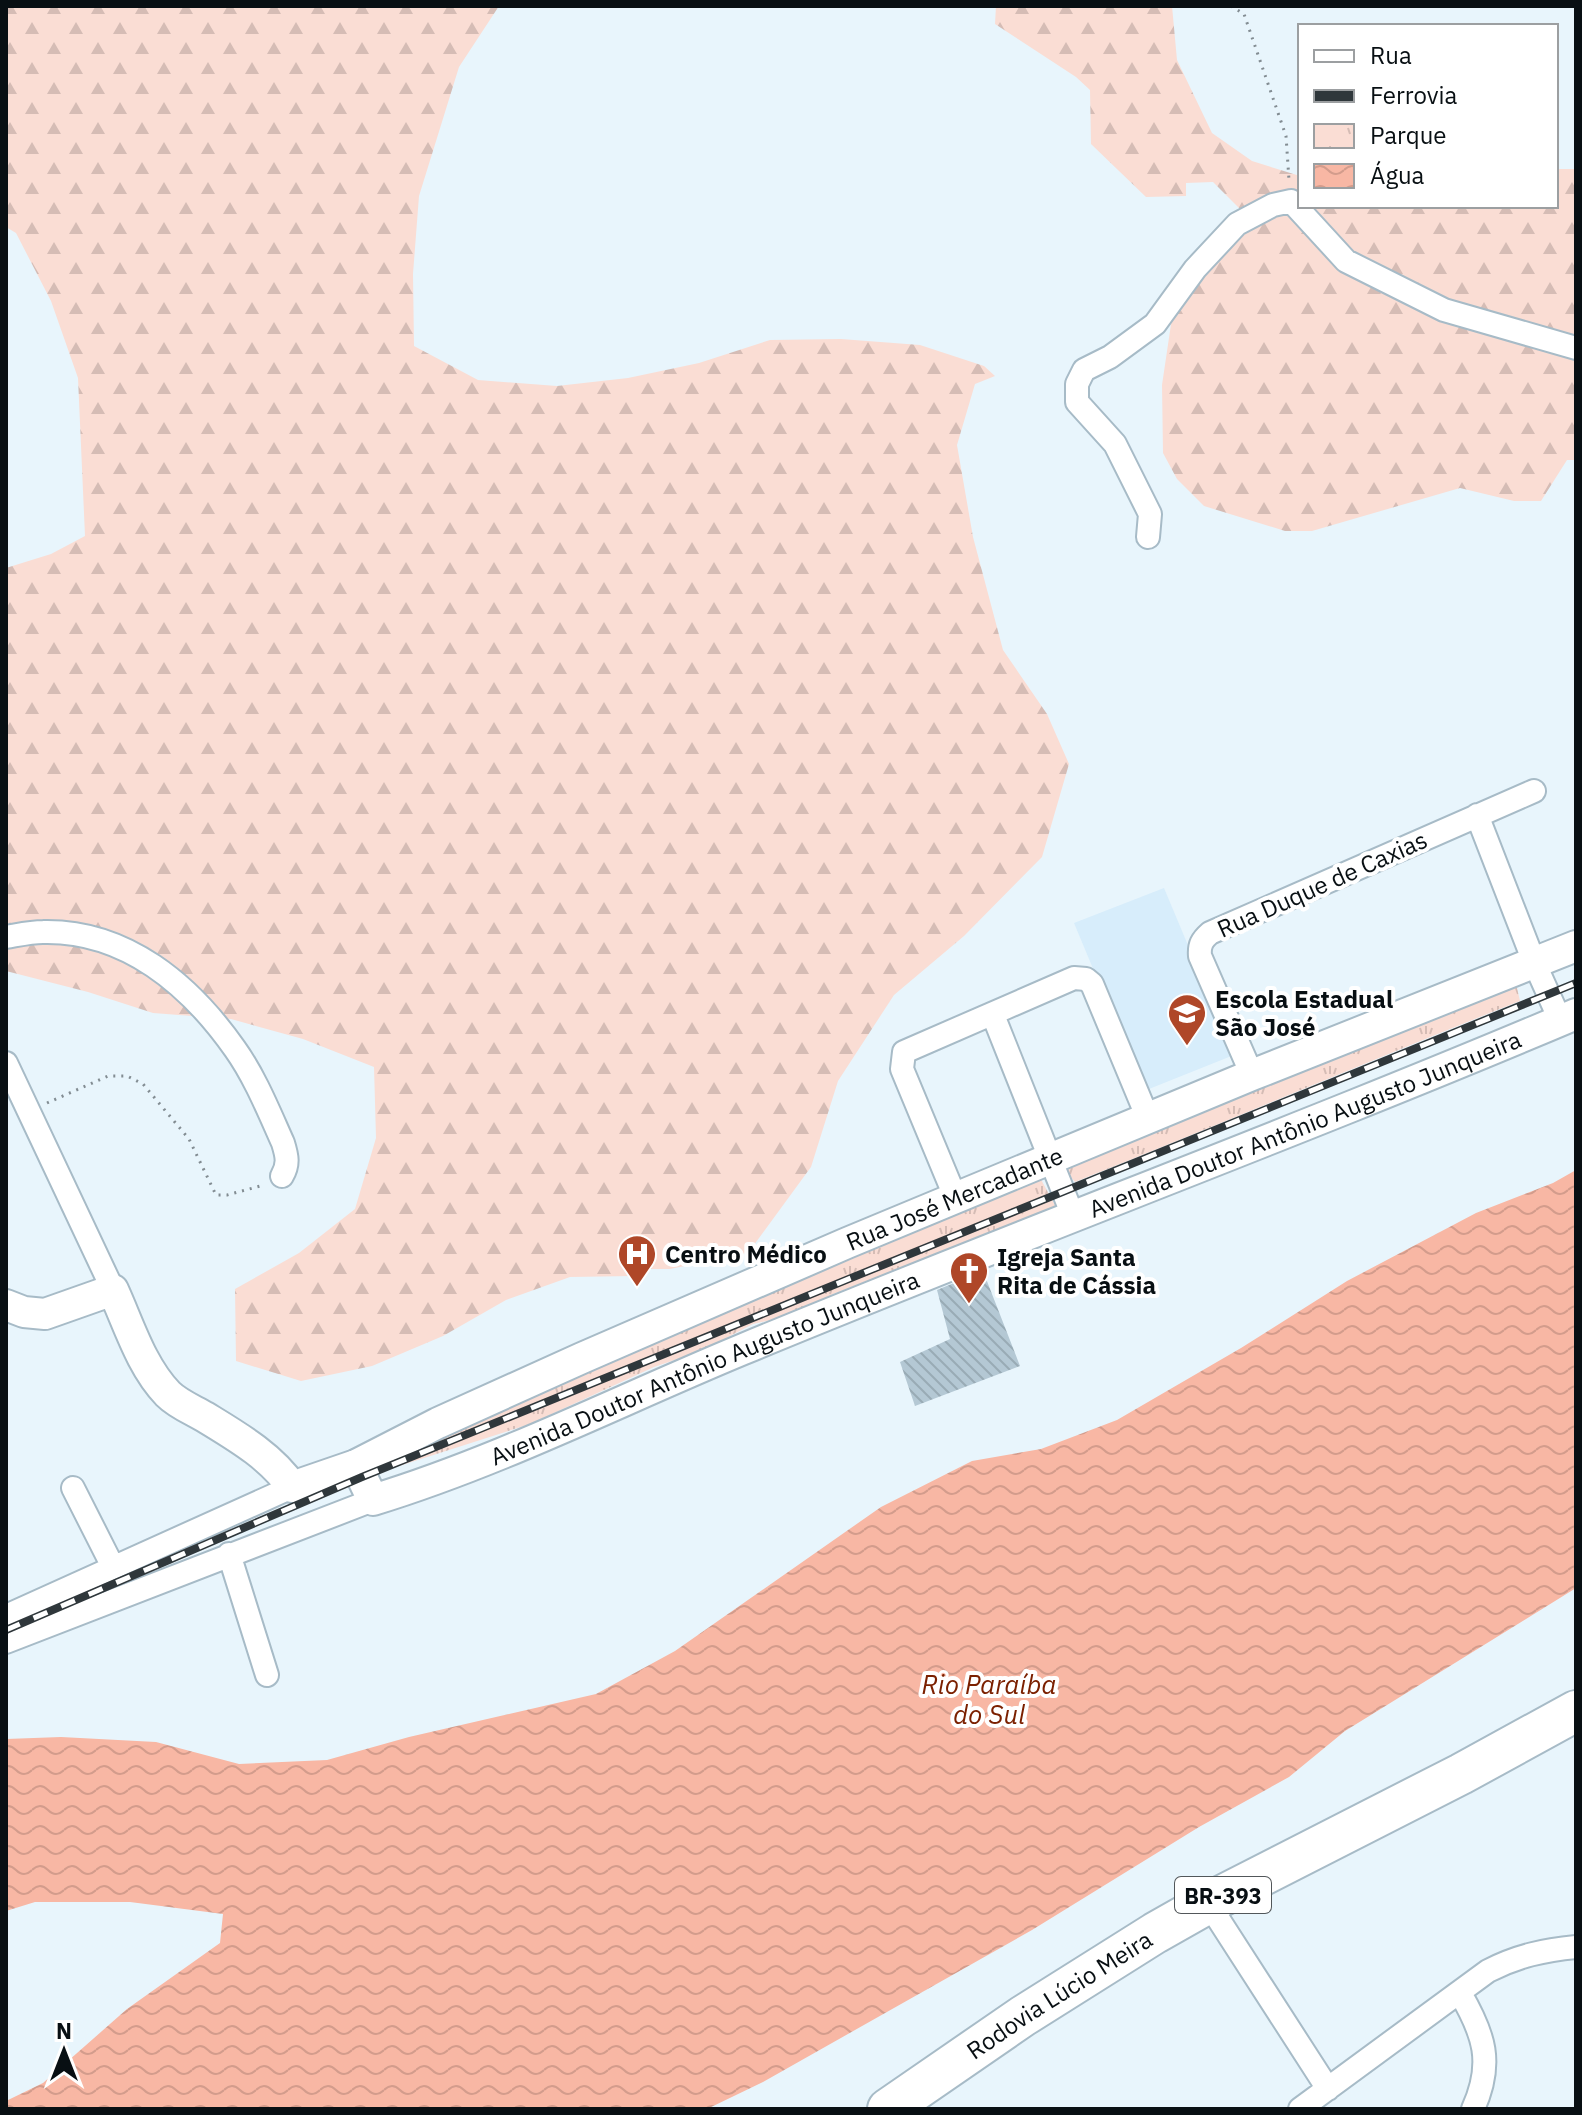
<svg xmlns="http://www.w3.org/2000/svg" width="1582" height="2115" font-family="'IBM Plex Sans',sans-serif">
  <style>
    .built { fill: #d7edfb }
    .forest { fill: url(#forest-firs) }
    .park { fill: url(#park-tufts) }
    .water { fill: url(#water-waves) }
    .building { fill: url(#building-back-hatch) }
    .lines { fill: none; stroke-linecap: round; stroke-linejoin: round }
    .street-casing { stroke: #a7bbc7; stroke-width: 26 }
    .secondary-casing { stroke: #a7bbc7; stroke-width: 34 }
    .highway-casing { stroke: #a7bbc7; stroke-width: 44 }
    .path { stroke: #828c92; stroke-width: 3; stroke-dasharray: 2 6; stroke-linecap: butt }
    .street { stroke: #fff; stroke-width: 22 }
    .secondary { stroke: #fff; stroke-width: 30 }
    .highway { stroke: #fff; stroke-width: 40 }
    .rail-casing { stroke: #2f373b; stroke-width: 8 }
    .rail { stroke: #fff; stroke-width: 5; stroke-dasharray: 15; stroke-linecap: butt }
    .labels { text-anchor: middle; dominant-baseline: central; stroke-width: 8; stroke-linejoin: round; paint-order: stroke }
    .shield { fill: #fff; stroke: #52575a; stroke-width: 2 }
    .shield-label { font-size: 22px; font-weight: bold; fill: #080f13 }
    .street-label { font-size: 24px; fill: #080f13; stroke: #fff }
    .poi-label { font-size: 24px; font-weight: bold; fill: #080f13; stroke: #fff; text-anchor: start }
    .water-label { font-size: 26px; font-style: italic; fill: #7b2000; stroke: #fff }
  </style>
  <defs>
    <pattern id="forest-firs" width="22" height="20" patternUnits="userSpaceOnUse" patternTransform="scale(2)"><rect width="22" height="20" fill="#faddd4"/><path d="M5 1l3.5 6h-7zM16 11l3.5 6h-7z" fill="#d5bcb5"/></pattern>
    <pattern id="park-tufts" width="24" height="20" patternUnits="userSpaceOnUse" patternTransform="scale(2)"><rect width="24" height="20" fill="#faddd4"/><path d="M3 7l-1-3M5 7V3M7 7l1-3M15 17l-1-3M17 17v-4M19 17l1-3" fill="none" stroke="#d5bcb5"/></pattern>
    <pattern id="water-waves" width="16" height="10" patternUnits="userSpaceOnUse" patternTransform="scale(2)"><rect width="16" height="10" fill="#f8b7a4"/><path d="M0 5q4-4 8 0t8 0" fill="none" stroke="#d39c8c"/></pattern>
    <pattern id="building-back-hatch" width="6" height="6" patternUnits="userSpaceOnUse" patternTransform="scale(2)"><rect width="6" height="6" fill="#b4c8d4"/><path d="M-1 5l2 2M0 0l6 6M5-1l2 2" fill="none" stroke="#99abb5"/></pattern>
  </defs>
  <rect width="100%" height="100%" fill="#e8f5fc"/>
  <path class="built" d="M1164,888L1234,1055L1144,1091L1074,923Z"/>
  <path class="forest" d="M6,6H499L459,67L419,196L413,274L414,346L478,380L557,386L628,378L699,363L770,340L841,339L920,345L984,366L995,376L975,384L957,445L973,537L1003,650L1047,714L1069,764L1042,857L964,936L894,995L838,1081L811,1167L748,1253L670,1269H630L634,1276L570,1277L506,1300L443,1336L372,1366L301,1381L236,1361L235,1289L299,1253L355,1209L376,1138L374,1067L303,1039L231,1019L153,1013L88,992L6,971V568L51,554L85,536L78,378L51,301L16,233L6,227Z
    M996,6H1172L1177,60L1212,133L1252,161L1300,176V206H1556V169H1576V460H1567L1541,501H1514L1460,488L1312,531H1285L1204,506L1177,479L1163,453L1162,385L1174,304L1240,236V209L1213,182L1186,183V196L1146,197L1091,144L1090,90L1076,77L995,24Z"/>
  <path class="park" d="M1515,979L1520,1001C1371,1060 1224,1123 1075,1182L1057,1161Z
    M1037,1172L1057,1209L833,1294L802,1313L753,1324L701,1351L654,1367L530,1424L399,1466L383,1451Z"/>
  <path class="water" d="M1576,1170V1588L1345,1731L1289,1777L1199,1827L1032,1930L763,2082L707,2109H6V2101L43,2083L127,2009L220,1943L223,1914L130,1902H35L6,1911V1739L61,1737L156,1742L239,1764L327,1760L409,1737L596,1694L675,1651L881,1507L972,1461L1041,1449L1117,1420L1241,1348L1347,1281L1476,1213L1553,1183Z"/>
  <path class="building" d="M983,1271L1020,1366L915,1406L900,1362L950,1339L937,1290Z"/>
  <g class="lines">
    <g class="street-casing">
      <path id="street" d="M1148,537L1150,514L1115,444L1077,402V384L1084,370L1110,357L1155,324L1195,269L1237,224L1273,205L1291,201L1346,261L1444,310L1576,348
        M1477,815L1534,962L1560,1020
        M6,937C18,935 31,932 43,932C126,930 190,985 235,1049C255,1077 269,1112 283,1143C287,1156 289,1164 282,1176
        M993,1015L1073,1216
        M6,1063L113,1290
        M1252,1075L1200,956C1199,945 1202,940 1210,933L1534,791
        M956,1199L902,1069L904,1052L1074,978L1086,979L1092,984L1149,1121
        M73,1488L113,1567
        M229,1554L267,1675
        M6,1616L292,1487
        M6,1642L373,1500
        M1208,1903L1328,2089
        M1460,1993C1484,2034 1494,2063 1473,2109
        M1300,2109L1488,1971C1517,1956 1544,1950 1576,1947"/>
    </g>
    <g class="secondary-casing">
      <g id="secondary">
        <path id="s1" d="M6,1305L24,1312L45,1314L113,1290C129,1325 141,1366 168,1394C178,1404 193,1410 205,1417C236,1436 271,1456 292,1487L356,1465L438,1423L582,1358L847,1243L1252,1075L1576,946"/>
        <path id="s2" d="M356,1465L373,1500C500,1461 618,1401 741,1350C1018,1235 1300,1131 1576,1014"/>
      </g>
    </g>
    <g class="highway-casing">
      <g id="highway">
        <path id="s3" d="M888,2109L1023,2016L1155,1933L1208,1903L1461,1774L1576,1711"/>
      </g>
    </g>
    <path class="path" d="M1231,6L1244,14L1286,136L1289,180
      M47,1103L108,1076H127L143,1084L189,1139L216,1195H227L264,1185"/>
    <use href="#street" class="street"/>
    <use href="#secondary" class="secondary"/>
    <use href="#highway" class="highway"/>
    <g class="rail-casing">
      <path id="rail" d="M6,1630L362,1477L1576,983"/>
    </g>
    <use href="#rail" class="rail"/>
  </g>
  <defs>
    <g id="school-pin" transform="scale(2)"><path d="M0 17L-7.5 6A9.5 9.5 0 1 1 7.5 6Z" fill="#af4728" stroke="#fff"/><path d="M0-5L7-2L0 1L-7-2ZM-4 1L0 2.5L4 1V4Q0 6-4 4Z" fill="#fff"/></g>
    <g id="hospital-pin" transform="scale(2)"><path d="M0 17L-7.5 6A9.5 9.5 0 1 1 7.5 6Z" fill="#af4728" stroke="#fff"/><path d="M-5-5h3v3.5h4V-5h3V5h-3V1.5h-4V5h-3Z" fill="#fff"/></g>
    <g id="church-pin" transform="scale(2)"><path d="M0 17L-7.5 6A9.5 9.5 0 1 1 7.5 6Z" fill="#af4728" stroke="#fff"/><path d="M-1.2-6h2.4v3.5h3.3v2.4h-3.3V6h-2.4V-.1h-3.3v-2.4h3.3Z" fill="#fff"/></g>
  </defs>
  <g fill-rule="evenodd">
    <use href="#school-pin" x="1187" y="1013"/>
    <use href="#hospital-pin" x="637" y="1254"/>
    <use href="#church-pin" x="969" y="1271"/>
  </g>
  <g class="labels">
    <rect class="shield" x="1175" y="1877" width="96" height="36" rx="6"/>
    <g class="shield-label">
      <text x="1223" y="1895">BR-393</text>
    </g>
    <g class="street-label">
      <text transform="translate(1322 884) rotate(-24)">Rua Duque de Caxias</text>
      <text stroke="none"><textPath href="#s2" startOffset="1044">Avenida Doutor Antônio Augusto Junqueira</textPath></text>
      <text stroke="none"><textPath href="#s1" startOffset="1110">Rua José Mercadante</textPath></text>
      <text stroke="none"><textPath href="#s2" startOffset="396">Avenida Doutor Antônio Augusto Junqueira</textPath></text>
      <text stroke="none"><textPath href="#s3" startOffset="206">Rodovia Lúcio Meira</textPath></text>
    </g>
    <g class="poi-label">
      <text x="1215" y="999">Escola Estadual<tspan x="1215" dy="28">São José</tspan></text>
      <text x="665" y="1254">Centro Médico</text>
      <text x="997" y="1257">Igreja Santa<tspan x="997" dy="28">Rita de Cássia</tspan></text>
    </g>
    <g class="water-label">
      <text x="989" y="1684">Rio Paraíba<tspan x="989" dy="30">do Sul</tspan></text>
    </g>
  </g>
  <rect width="1582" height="2115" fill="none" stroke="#080f13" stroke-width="16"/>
  <rect x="1298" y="24" width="260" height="184" fill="#ffffff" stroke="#9c9fa1" stroke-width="2"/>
  <rect x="1314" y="50" width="40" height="12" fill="#ffffff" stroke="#9c9fa1" stroke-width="2"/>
  <text x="1370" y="64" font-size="24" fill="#080f13">Rua</text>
  <rect x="1314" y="90" width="40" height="12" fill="#2f373b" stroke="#9c9fa1" stroke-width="2"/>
  <text x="1370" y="104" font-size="24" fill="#080f13">Ferrovia</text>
  <rect x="1314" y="124" width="40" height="24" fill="url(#park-tufts)" stroke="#9c9fa1" stroke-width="2"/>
  <text x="1370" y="144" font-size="24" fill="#080f13">Parque</text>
  <rect x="1314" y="164" width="40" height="24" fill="url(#water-waves)" stroke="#9c9fa1" stroke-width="2"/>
  <text x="1370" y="184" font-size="24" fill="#080f13">Água</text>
  <g transform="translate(64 2051)" stroke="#ffffff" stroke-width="6" paint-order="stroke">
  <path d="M0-6L14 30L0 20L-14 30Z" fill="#080f13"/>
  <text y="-12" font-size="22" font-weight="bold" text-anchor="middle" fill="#080f13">N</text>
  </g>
</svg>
